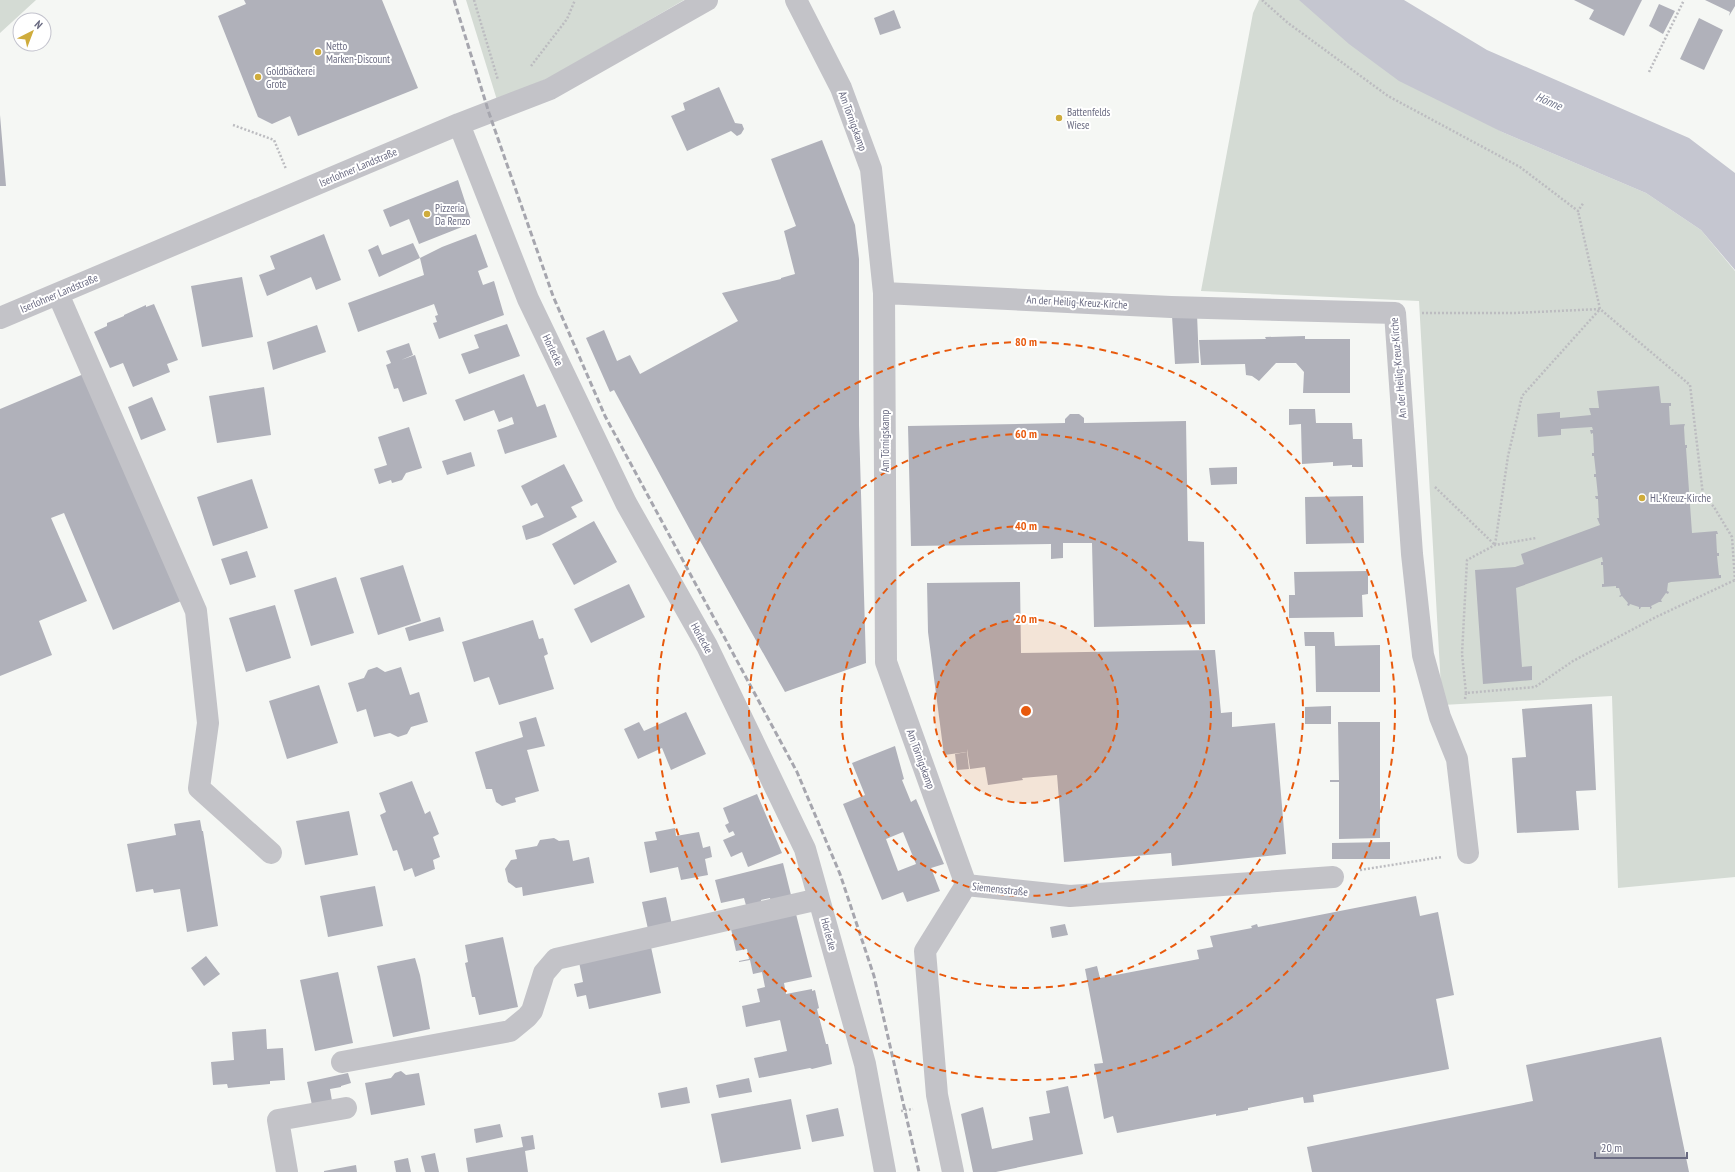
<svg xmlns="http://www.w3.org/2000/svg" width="1735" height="1172" font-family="'PT Sans Narrow',sans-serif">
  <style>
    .green { fill: #d4dbd4 }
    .water { fill: #c5c6d0 }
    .building { fill: #b0b1ba; fill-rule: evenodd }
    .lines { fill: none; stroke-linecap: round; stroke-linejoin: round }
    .path { stroke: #bcbcc0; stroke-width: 2.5; stroke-dasharray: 2 2; stroke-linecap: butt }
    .minor { stroke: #c3c3c8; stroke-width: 22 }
    .rail { stroke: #a6a6ae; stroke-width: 3; stroke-dasharray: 6 3; stroke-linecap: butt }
    .ring { fill: none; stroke: #e8590c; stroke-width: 2; stroke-dasharray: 7 5 }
    .poi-dot { fill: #cfac3c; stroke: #fff; stroke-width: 1.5 }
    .labels { text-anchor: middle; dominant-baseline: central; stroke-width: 4; stroke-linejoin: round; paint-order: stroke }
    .poi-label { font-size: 11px; fill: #696a81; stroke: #fff; text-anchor: start }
    .street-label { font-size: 11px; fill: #696a81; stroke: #fff }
    .water-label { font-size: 12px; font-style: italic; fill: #70758b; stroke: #fff }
    .centre { fill: #e8590c; stroke: #fff; stroke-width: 2 }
    .ring-label { font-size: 12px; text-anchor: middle; font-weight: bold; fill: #e8590c; stroke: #fff; stroke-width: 4; stroke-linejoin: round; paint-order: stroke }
  </style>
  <rect width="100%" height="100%" fill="#f5f7f4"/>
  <path class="green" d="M0,0H36L0,33Z
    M466,0H684L551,77L497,100Z
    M1259,0H1300L1502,132L1646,193L1701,230L1735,271V877L1618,888L1612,696L1442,705L1419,301L1201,291L1253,13Z"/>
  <path class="water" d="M1299,0H1404L1487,50L1689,138L1735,173V270L1701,230L1646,193L1502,132L1399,81L1349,44Z"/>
  <path class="building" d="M244,0H382L418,88L298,136L290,116L272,124L258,117L218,16L246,4Z
    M1574,0H1642L1624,36L1589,19L1594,10Z
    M1705,0H1735V6L1729,16L1730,12Z
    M1659,4L1675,11L1663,34L1649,26Z
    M894,10L901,28L880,35L874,18Z
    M1699,18L1723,30L1704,70L1680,59Z
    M719,87L735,123L742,124L744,129L741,134L737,136L731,131L687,151L671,116L685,110L683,103Z
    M0,115L6,186H0Z
    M822,140L855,225L859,259V425L866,663L785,692L699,539L696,541L614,390L610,392L586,338L604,330L617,361L630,355L640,374L738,321L722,293L781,279V278L795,274L784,231L796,226L771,159Z
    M458,180L472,223L419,244L409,219L390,227L383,210Z
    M324,234L341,280L316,290L311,277L267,296L259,275L275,269L270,256Z
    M476,234L488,267L478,271L483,285L494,281L504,315L439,339L433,323L437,322L435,316L438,315L434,304L358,332L348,303L424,275L420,258L442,247Z
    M413,243L420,258L379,277L368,250L378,245L382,255Z
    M242,277L253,337L202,347L191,286Z
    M154,304L178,360L167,364L170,372L133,387L123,363L110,368L94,332L107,326V323L124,316V315L146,305V307Z
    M1197,314L1199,363L1175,364L1172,316Z
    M507,324L520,356L469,374L461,354L479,348L474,335Z
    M317,325L326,352L273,370L267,342Z
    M1305,336V339H1350V393H1303L1304,372L1296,363H1276L1259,381L1252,376L1246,375L1245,364L1201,365L1199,340L1266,339L1265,337Z
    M409,343L413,355L401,360L415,355L427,394L403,402L398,388L394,389L386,365L391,363L386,351Z
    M86,373L181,601L113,630L64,513L51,518L87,601L39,621L52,655L0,676V409Z
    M524,374L537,407L545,404L557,437L505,454L497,430L514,424L512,417L499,422L494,410L464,421L455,400Z
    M1659,386L1661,403H1671V406H1669L1670,425L1685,424L1684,427L1685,445H1687V448H1686L1692,533L1717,531L1718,534H1716L1717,553H1719V556H1717L1719,575H1721V578L1671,582L1668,583L1667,591L1669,592L1668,594L1666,593L1661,600L1662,602H1659L1651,606L1652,608L1650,609V607H1641L1640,609H1639V607L1630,604L1629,606L1627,605L1628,603L1622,596L1620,597L1619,596L1621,595L1619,588H1616V586L1602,587V584H1604L1603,565H1601V562H1603L1602,557L1516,588L1522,667L1532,666V680L1483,684L1475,570L1515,567L1524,564L1521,554L1600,525L1597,518H1599L1598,499H1596L1595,496H1598L1596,477H1594V474H1596L1594,456H1592V453H1594L1593,433L1591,434L1590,430H1593L1592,427L1561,429V435L1538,437L1537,414L1560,412V418L1591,415L1589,408H1599L1597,391Z
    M264,387L271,435L217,443L209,396Z
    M152,397L166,430L141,440L128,407Z
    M1289,409H1315L1316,423H1352L1353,439H1362L1363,467H1352V465L1333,466V462L1302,464L1301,424L1289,425Z
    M1070,414H1079L1084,418V423L1186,421L1188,541L1204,542L1205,624L1094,627L1092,543H1063V558L1051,559V544L911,546L908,426L1065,423V419Z
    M409,427L422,468L406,473L402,480L392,483L391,480L379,484L374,469L387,465L378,437Z
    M471,452L475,466L447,475L442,461Z
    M564,464L583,501L571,507L577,517L539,536L526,540L522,526L544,517L537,503L531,506L521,486Z
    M1237,467V484L1211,485L1209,468Z
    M252,479L268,528L213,546L197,497Z
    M1363,496L1364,543L1306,544L1305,497Z
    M594,521L617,562L574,585L552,544Z
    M247,551L256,577L230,585L221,559Z
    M403,565L421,621L378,635L360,578Z
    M1368,571V594L1362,595L1363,617L1289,618V595H1295L1294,572Z
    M336,577L354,633L311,646L294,590Z
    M1020,582L1021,653L1215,650L1221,713L1232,712V727L1275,723L1286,854L1172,866L1171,853L1064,862L1057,775L1022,778L1023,780L988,785L985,767L970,769L967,749V752L944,755L928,632L927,583Z
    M629,584L645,617L591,643L574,609Z
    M275,605L291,658L246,672L229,618Z
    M440,617L444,631L409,641L405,628Z
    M533,620L539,639L543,638L548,654L544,656L554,689L499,705L489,677L474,682L462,642Z
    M1304,632H1334L1335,646L1380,645V692H1316L1315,646H1305Z
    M377,667L385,672L401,667L410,695L419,692L428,722L411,727L407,734L398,737L390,733L374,737L366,709L357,712L348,683L364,678L368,670Z
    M319,685L338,743L287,759L269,701Z
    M1592,704L1596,790L1576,791L1579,830L1517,833L1512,758L1526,757L1522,709Z
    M1331,706V724H1305V707Z
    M686,712L706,754L671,770L662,748L638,759L624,729L639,722L644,731Z
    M536,717L545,746L527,750L539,791L515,798L516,802L502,806L496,802L492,789H486L475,752L523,737L519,722Z
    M1338,722H1380V838L1339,839V782H1330V780H1339Z
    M895,746L904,779L902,780L911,802L916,799L944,864L931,868L940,891L907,902L903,892L882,900L843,804L865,795L852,763ZM903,832L916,864L898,871L886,839Z
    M967,752L969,769L957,770L955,754Z
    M412,781L425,814L430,811L439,834L433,837L440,857L433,860L435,869L415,877L412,868L404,871L397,850L393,851L380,815L386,812L379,793Z
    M757,794L782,853L748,867L742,852L731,857L723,840L735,835L733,831L729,833L725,825L729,823L723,808Z
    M349,811L358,855L305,865L296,821Z
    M200,820L202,831H203L218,926L187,932L180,889L154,893L153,889L136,892L127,844L176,835L174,824Z
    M675,828L676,836L699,832L703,848L710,846L712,857L705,859L708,875L681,880L678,867L650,873L644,842L657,840L655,832Z
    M554,838L559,841L569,840L573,861L589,857L594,883L523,896L522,887L516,888L508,882L505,869L511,860L517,859L515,850L537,846L540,840Z
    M1390,842V859H1332V843Z
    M783,863L792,899L771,904L770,898L761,900L762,906L747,909L744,898L721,903L715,880Z
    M375,886L383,926L328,937L320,896Z
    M1416,896L1420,916L1438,912L1454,995L1436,999L1449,1069L1313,1095L1314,1102L1304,1103L1303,1097L1248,1108V1110L1216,1116V1114L1117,1133L1113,1116L1104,1119L1094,1064L1103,1063L1085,969L1097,966L1100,978L1199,959L1197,950L1213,947L1210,936L1252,928L1251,926L1257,924L1258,927Z
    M666,897L672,925L648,929L642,902Z
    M796,914L812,977L784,983L786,994L812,989V991L815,990L819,1008L817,1009L826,1044H828L832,1064L812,1069L810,1068L759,1078L754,1058L787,1051L780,1020L746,1027L742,1006L760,1002L757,989L765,987L762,972L753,974L750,960L739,962V961L749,959L747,949L736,951L731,929Z
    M1065,924L1068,935L1052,938L1050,927Z
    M503,937L518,1007L479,1015L475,997H472L465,963L468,962L465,945Z
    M651,947L661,993L589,1009L586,995L577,997L574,984L583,982L579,962Z
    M206,956L220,974L204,986L191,968Z
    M415,958L420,975L430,1029L393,1037L377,966Z
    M338,972L353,1043L315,1051L300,980Z
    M266,1029L267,1049L283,1048L285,1080L270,1081V1084L228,1088L227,1084L213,1085L211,1062L234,1060L232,1032Z
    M1661,1037L1689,1172H1312L1307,1147L1533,1101L1526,1065Z
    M401,1071L406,1075L419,1073L425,1105L371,1115L365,1083L391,1078L395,1073Z
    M348,1073L351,1083L341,1086V1087L330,1089L332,1101L312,1105L307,1082Z
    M749,1078L752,1092L719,1098L716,1085Z
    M1068,1086L1083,1154L996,1172H973L961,1114L983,1107L992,1149L1033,1140L1029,1117L1050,1113L1046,1091Z
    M687,1087L690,1103L661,1108L658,1093Z
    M791,1099L801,1149L721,1163L711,1114Z
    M838,1108L844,1136L812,1142L806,1115Z
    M500,1124L503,1137L476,1143L474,1129Z
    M533,1135L535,1149L525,1151L528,1172H468L466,1158L523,1147L521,1137Z
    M435,1153L439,1172H425L421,1156Z
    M408,1158L411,1172H396L394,1161Z
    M356,1165L357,1172H324V1171Z"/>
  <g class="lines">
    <path class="path" d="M474,0L498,80
      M1262,0L1288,23L1388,96L1520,167L1578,211L1584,202
      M531,66L567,19L575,0
      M1649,72L1684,0
      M233,125L274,140L286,169
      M1422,313H1515L1600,309L1690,385L1703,495L1714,507L1732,537L1735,580
      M1435,487L1495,545L1508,456L1522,396L1600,309L1578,211
      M1466,693L1462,654L1467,560L1495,545L1536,538
      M1465,699L1466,693L1535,687L1573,661L1656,617L1735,580
      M1360,870L1442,857
      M901,1111L913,1109"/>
    <path class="minor" d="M796,0L841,88L871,169L884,293L886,662L966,885
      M459,124L528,299L626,503L707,646L805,849L865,1064L885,1172
      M884,293L1171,307L1395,313L1412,554L1423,655L1440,717L1457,759L1468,853
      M58,294L196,611L208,723L199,788L271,853
      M0,318L459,124L550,89L707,0
      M966,885L1070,896L1333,877
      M342,1062L510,1031L527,1017L532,1011L544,973L556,959L819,899
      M287,1172L278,1120L346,1108
      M953,1172L937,1095L925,951L966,885"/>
    <path class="rail" d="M454,0L489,113L553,296L605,416L797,772L840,874L874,976L919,1172"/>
  </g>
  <circle cx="1026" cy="711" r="92" fill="#e8590c" fill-opacity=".12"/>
  <g class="ring">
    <circle cx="1026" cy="711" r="92"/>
    <circle cx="1026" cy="711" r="185"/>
    <circle cx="1026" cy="711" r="277"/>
    <circle cx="1026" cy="711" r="369"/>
  </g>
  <g class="poi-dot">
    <circle cx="318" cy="52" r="4"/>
    <circle cx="258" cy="77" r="4"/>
    <circle cx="1059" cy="118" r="4"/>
    <circle cx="427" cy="214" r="4"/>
    <circle cx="1642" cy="498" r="4"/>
  </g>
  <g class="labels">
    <g class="poi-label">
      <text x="326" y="46">Netto<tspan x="326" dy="13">Marken-Discount</tspan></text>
      <text x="266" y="71">Goldbäckerei<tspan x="266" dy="13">Grote</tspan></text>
      <text x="1067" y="112">Battenfelds<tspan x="1067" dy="13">Wiese</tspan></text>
      <text x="435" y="208">Pizzeria<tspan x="435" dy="13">Da Renzo</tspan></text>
      <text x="1650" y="498">Hl.-Kreuz-Kirche</text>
    </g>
    <g class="street-label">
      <text transform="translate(853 121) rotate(70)">Am Törnigskamp</text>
      <text transform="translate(358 167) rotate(-23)">Iserlohner Landstraße</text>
      <text transform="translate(59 293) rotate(-23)">Iserlohner Landstraße</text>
      <text transform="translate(1077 302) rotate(3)">An der Heilig-Kreuz-Kirche</text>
      <text transform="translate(553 350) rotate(65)">Horlecke</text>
      <text transform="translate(1398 368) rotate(-95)">An der Heilig-Kreuz-Kirche</text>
      <text transform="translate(885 441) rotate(-90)">Am Törnigskamp</text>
      <text transform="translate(702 638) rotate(61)">Horlecke</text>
      <text transform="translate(921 759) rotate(70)">Am Törnigskamp</text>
      <text transform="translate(1000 889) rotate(6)">Siemensstraße</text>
      <text transform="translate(829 934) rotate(75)">Horlecke</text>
    </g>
    <g class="water-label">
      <text transform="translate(1549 101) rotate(23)">Hönne</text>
    </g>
  </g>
  <circle cx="1026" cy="711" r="6" class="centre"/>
  <g class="ring-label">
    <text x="1026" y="346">80 m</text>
    <text x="1026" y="438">60 m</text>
    <text x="1026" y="530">40 m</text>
    <text x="1026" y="623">20 m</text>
  </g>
  <g transform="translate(32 32) rotate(42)"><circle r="19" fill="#ffffff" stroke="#c3c3cd"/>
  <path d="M0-3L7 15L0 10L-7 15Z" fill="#cfac3c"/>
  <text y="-6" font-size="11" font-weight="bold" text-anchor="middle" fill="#696a81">N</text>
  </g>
  <path d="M1595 1152v6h92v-6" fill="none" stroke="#696a81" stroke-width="2"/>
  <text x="1601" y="1152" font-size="12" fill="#696a81" stroke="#ffffff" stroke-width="3" paint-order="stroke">20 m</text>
</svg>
